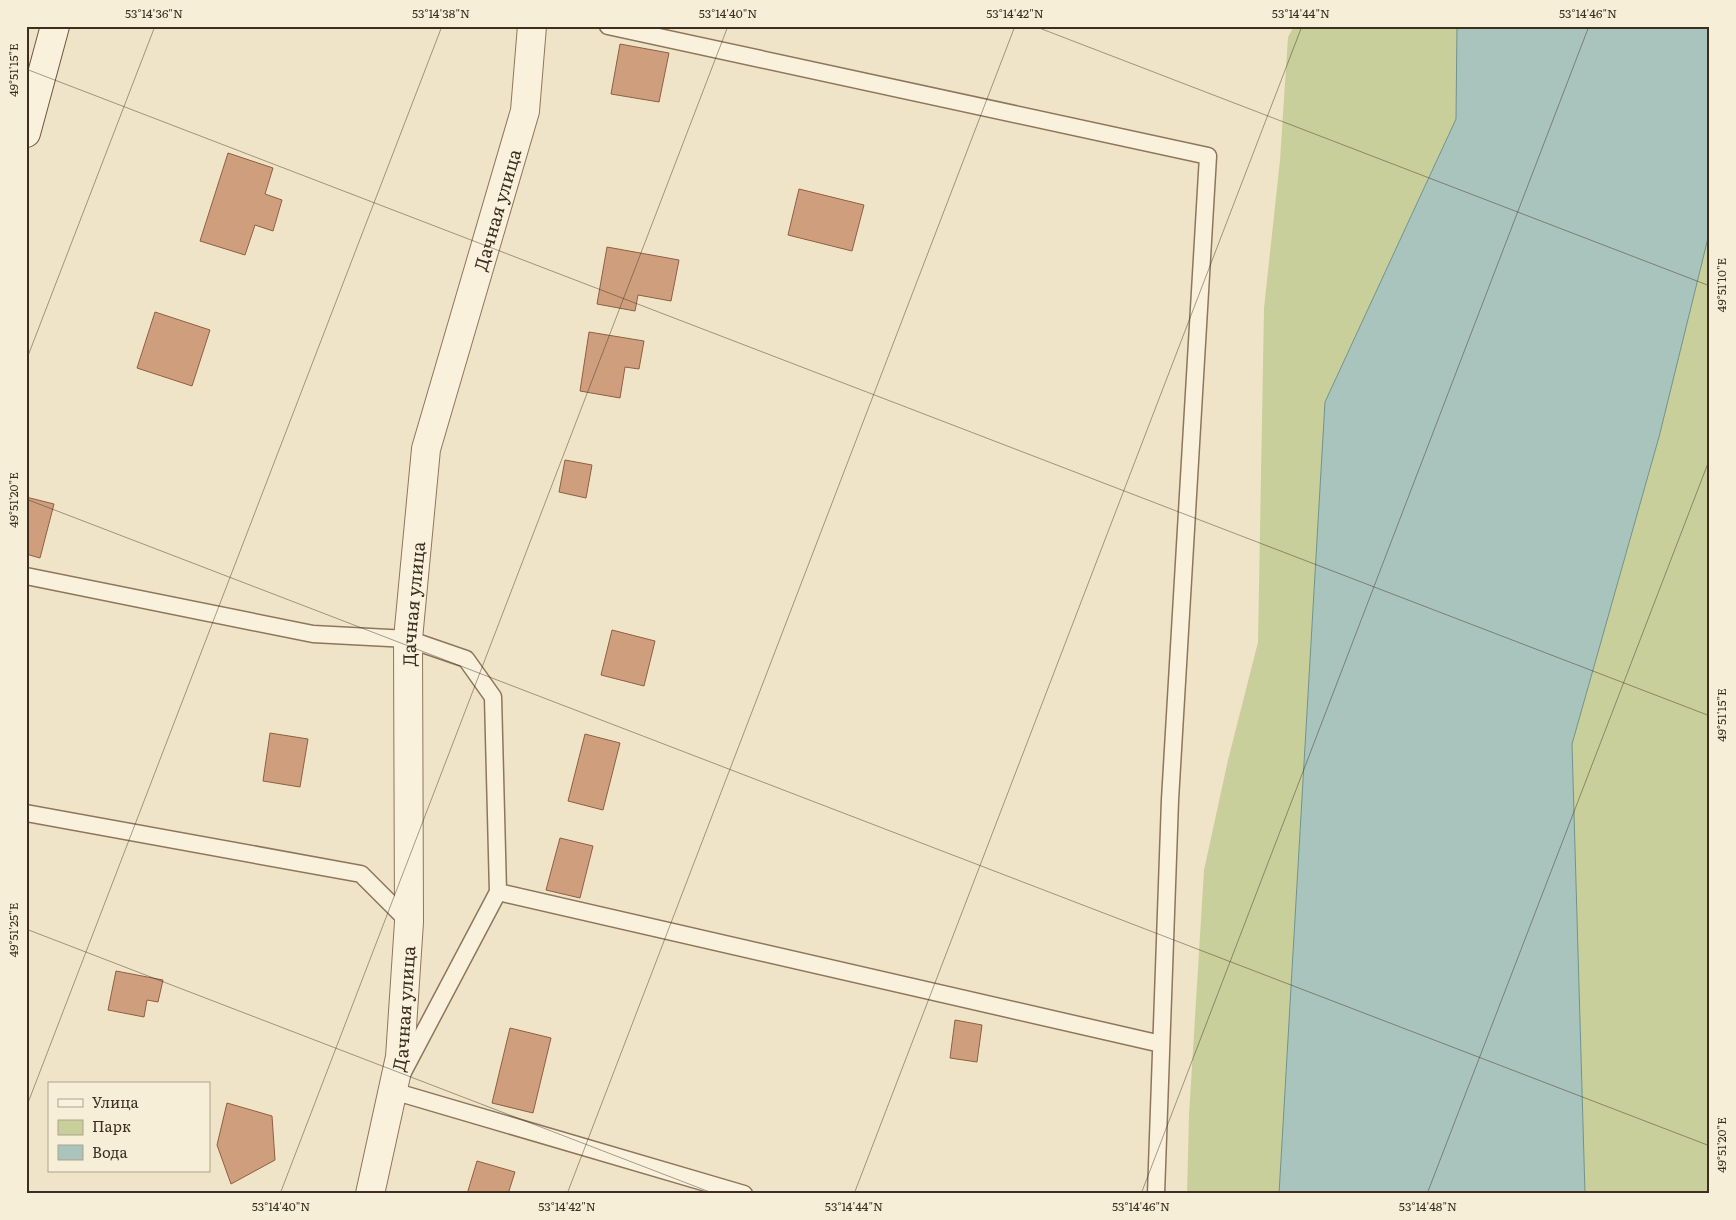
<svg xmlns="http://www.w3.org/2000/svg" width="1736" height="1220" font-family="Literata,serif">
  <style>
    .green { fill: #c9cf9b }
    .water { fill: #a9c4bc; stroke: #6f938a }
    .building { fill: #cf9f7d; stroke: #8d5f41 }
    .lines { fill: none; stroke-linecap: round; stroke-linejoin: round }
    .lane-casing { stroke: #8d765c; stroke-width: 19 }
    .street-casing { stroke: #8d765c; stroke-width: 30 }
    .secondary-casing { stroke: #6f573f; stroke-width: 30 }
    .lane { stroke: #faf1dc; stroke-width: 16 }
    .street { stroke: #faf1dc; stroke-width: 28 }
    .secondary { stroke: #faf1dc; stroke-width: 28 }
    .ticks { fill: none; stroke: #3d2e20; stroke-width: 1; stroke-opacity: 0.45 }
    .labels { text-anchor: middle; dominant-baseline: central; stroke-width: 4; stroke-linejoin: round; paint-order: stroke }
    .street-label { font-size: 18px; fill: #3d2e20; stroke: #f7eed8 }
    .neatline { fill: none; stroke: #3d2e20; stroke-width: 2 }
    .ticks-label { font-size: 12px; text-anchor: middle; fill: #3d2e20 }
  </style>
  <rect width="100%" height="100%" fill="#f0e4c8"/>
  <path class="green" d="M1294,26H1457L1456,119L1325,402L1279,1194H1187L1189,1115L1204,870L1228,760L1258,642L1264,308L1280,160L1288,37Z
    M1710,230V1194H1585L1572,744L1659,437Z"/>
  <path class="water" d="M1457,26H1710V230L1659,437L1572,744L1585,1194H1279L1325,402L1456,119Z"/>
  <path class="building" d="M620,44L669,53L659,102L611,94Z
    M228,153L273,168L265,194L282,200L273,231L255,225L245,255L200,241Z
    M799,189L864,205L852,251L788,235Z
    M607,247L679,260L671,301L638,295L635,311L597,304Z
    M155,312L210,330L192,386L137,368Z
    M589,332L644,341L639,369L625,367L620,398L580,391Z
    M565,460L592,465L586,498L559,492Z
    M26,497L54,504L40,558L26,554Z
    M612,630L655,641L644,686L601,675Z
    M270,733L308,739L300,787L263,781Z
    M585,734L620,743L603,810L568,801Z
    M560,838L593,846L580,898L546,890Z
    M116,971L163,980L158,1002L147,1000L144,1017L108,1010Z
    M955,1020L982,1025L977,1062L950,1058Z
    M510,1028L551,1038L533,1113L492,1103Z
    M227,1103L272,1116L275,1160L231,1184L217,1145Z
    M477,1161L515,1172L508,1194H467Z"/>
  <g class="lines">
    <g class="lane-casing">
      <path id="lane" d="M608,26L1208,156L1170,800L1156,1194
        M26,576L313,634L408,639L466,659L493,697L498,892L1161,1044
        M26,813L361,874L409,922
        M498,892L393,1091L744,1194"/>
    </g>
    <g class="street-casing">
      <g id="street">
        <path id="s1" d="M370,1194L400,1057L409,922L408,639L426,449L525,111L532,26"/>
      </g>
    </g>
    <g class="secondary-casing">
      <path id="secondary" d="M26,133L55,26"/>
    </g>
    <use href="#lane" class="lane"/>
    <use href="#street" class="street"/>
    <use href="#secondary" class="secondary"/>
  </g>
  <path class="ticks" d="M1034,26L1710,286M26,69L1710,716M26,361L155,26M26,499L1710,1146M26,929L715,1194M26,1108L442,26M280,1194L728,26M567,1194L1015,26M854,1194L1302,26M1141,1194L1589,26M1427,1194L1710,458"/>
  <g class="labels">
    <g class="street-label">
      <text stroke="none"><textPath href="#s1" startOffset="999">Дачная улица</textPath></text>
      <text stroke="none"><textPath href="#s1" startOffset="594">Дачная улица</textPath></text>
      <text stroke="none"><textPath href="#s1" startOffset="189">Дачная улица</textPath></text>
    </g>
  </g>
  <rect width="1736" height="1220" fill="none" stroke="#f7eed8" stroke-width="55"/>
  <rect x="48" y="1082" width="162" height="90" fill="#f7eed8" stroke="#ada18e"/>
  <rect x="58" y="1099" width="25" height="8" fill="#faf1dc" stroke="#ada18e"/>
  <text x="92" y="1108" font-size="15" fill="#3d2e20">Улица</text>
  <rect x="58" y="1120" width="25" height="15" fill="#c9cf9b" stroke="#ada18e"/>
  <text x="92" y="1132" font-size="15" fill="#3d2e20">Парк</text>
  <rect x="58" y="1145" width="25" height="15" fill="#a9c4bc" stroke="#ada18e"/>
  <text x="92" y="1158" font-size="15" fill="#3d2e20">Вода</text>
  <rect x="28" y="28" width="1680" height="1164" class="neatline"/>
  <g class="ticks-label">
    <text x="154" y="18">53°14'36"N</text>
    <text x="441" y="18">53°14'38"N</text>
    <text x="728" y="18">53°14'40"N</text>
    <text x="1015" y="18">53°14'42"N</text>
    <text x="1301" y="18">53°14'44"N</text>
    <text x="1588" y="18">53°14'46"N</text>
    <text transform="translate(14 70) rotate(-90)" y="4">49°51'15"E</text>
    <text transform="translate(1722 285) rotate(-90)" y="4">49°51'10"E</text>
    <text transform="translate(14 500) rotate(-90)" y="4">49°51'20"E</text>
    <text transform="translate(1722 715) rotate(-90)" y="4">49°51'15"E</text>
    <text transform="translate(14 930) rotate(-90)" y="4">49°51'25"E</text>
    <text transform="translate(1722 1145) rotate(-90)" y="4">49°51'20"E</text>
    <text x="281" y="1211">53°14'40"N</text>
    <text x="567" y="1211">53°14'42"N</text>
    <text x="854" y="1211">53°14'44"N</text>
    <text x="1141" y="1211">53°14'46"N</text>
    <text x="1428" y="1211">53°14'48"N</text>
  </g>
</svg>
